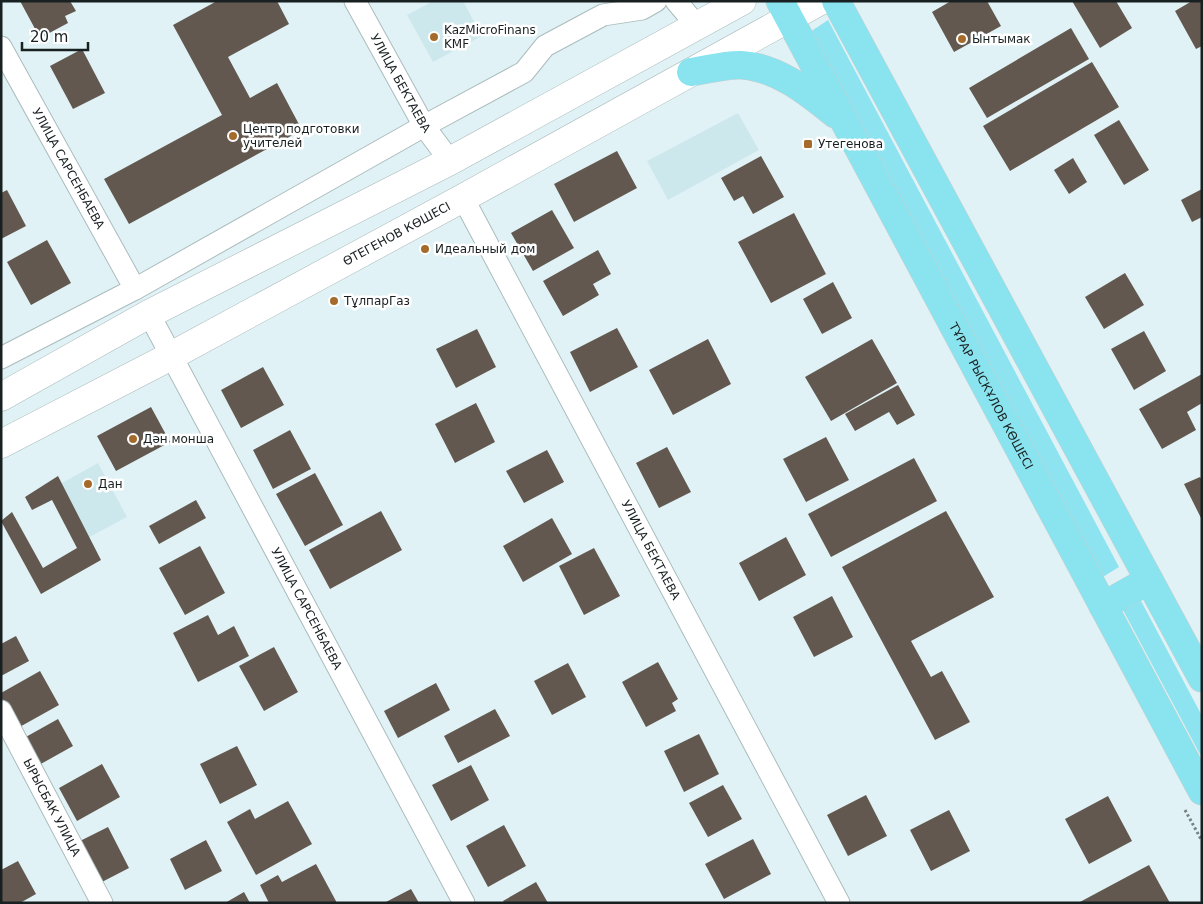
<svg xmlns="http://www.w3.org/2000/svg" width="1203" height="904" font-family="'DejaVu Sans',sans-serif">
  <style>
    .built { fill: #cde8ed }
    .green { fill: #8de3f0 }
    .building { fill: #62584f }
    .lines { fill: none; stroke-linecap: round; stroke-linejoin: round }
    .minor-casing { stroke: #abbcbe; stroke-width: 23 }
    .secondary-casing { stroke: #abbcbe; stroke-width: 29 }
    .primary-casing { stroke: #cccece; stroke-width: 29 }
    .path { stroke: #768284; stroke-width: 3; stroke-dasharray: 2.5 2.5; stroke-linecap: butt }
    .minor { stroke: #fff; stroke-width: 21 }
    .secondary { stroke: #fff; stroke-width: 28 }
    .primary { stroke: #8ae4ef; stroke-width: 28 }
    .poi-dot { fill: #a56b2b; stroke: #fff; stroke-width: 2 }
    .labels { text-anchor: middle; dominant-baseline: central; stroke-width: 5; stroke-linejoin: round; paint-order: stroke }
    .poi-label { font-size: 12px; fill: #192021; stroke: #fff; text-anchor: start }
    .street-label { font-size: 12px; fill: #192021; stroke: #fff }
  </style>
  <rect width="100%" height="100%" fill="#e0f2f5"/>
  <path class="built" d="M433,1H463L482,36L433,62L407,15Z
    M738,113L759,150L668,200L647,161Z
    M98,463L127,517L82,541L53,488Z"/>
  <path class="green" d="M828,20L1119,567L1101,578L810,32Z
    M1140,599L1202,716V758L1123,610Z"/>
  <path class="building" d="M20,1H70L76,11L65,16L68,23L40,38Z
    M217,1H277L289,24L228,57L250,98L277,83L302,130L129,224L104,179L222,115L173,25Z
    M951,1H987L1001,26L954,52L932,12Z
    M1072,1H1116L1132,28L1100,48Z
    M1192,1H1202V46L1196,49L1175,11Z
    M1071,28L1089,59L987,118L969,88Z
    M82,49L105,93L73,109L50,66Z
    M1092,62L1119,107L1010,171L983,126Z
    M1119,120L1149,170L1124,185L1094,135Z
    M617,151L637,188L574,222L554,184Z
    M761,156L784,197L753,214L743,196L734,201L721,178Z
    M1073,158L1087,182L1069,194L1054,170Z
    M1202,189V217L1192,222L1181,200Z
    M7,190L26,226L1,239V193Z
    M552,210L574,248L533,271L511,233Z
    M794,213L826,274L771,303L738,242Z
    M47,240L71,283L31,305L7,262Z
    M598,250L611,274L593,284L599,295L563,316L543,281Z
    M1125,273L1144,305L1104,329L1085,297Z
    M833,282L852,318L822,334L803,299Z
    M617,328L638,367L590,392L570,352Z
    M477,329L496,367L456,388L436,349Z
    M1144,331L1166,371L1134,390L1111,349Z
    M708,339L731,384L673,415L649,370Z
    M872,339L897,383L831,421L805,377Z
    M263,367L284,405L241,428L221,390Z
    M1202,374V403L1187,412L1196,430L1162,449L1139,409Z
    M898,385L915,415L897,425L889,412L855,431L845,414Z
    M476,403L495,442L455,463L435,424Z
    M151,407L170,442L116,471L97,436Z
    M290,430L311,469L273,489L253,450Z
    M826,437L849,480L806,502L783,459Z
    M667,447L691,492L659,508L636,463Z
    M547,450L564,482L524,503L506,471Z
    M914,458L937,501L831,557L808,514Z
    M315,473L343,525L305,546L276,494Z
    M58,476L101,560L41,594L1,521L12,512L43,568L77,548L52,500L32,510L25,497Z
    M1200,477L1202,480V520L1184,484Z
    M196,500L206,518L159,544L149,526Z
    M381,511L402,550L330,589L309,550Z
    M946,511L994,597L911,641L931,677L942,671L970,722L935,740L842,567Z
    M552,518L572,554L523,582L503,546Z
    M786,537L806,575L759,601L739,563Z
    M200,546L225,593L185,615L159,568Z
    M594,548L620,596L584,615L559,566Z
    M832,596L853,637L814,657L793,617Z
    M208,615L218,635L234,626L249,656L198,682L173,633Z
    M16,636L29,661L1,676V644Z
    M274,647L298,692L264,711L239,666Z
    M658,662L678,699L672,703L676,711L646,727L622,682Z
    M568,663L586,697L552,715L534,681Z
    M40,671L59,705L16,729L1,703V693Z
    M436,683L450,710L398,738L384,711Z
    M495,709L510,736L458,763L444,736Z
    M58,719L73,746L39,765L24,738Z
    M699,734L719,774L684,792L664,751Z
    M237,746L257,785L220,804L200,764Z
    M102,764L120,797L77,821L59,788Z
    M471,765L489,800L451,821L432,785Z
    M723,785L742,819L708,837L689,803Z
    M866,795L887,836L848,856L827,815Z
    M1108,796L1132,841L1089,864L1065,819Z
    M288,801L312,844L256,875L227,822L250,809L255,819Z
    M949,810L970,851L931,871L910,830Z
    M504,825L526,866L488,887L466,846Z
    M108,827L129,868L100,883L78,842Z
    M753,839L771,874L724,899L705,864Z
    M206,840L222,871L185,890L170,859Z
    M18,861L36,894L20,903H1V870Z
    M316,864L337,903H269L260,885L278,875L282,882Z
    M1149,865L1170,903H1078Z
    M536,882L548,903H504L503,901Z
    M411,889L419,903H384Z
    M244,892L250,903H225Z"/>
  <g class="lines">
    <g class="minor-casing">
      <g id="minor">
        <path id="s1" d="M355,1L424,126L450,161"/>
        <path d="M676,1L697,26"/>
        <path id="s2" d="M1,47L135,289"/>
        <path id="s3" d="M463,198L839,903"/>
        <path id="s4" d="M149,314L464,903"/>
        <path d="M1,358L135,289L424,126L524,72L545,46L603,15L642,9L656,1"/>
        <path id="s5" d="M1,711L102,903"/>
      </g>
    </g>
    <g class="secondary-casing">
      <g id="secondary">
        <path d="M1,397L149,314L450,161L742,1"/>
        <path id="s6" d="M1,444L171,356L463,198L820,1"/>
      </g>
    </g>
    <g class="primary-casing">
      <g id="primary">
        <path id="s7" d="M780,1L1202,791"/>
        <path d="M836,1L1202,678"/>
        <path d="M691,72C706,70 727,64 741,65C777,67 808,92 835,114"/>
        <path d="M1103,606L1149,580"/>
      </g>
    </g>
    <path class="path" d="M1185,810L1202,841"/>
    <use href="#minor" class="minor"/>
    <use href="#secondary" class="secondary"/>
    <use href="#primary" class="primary"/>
  </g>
  <g class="poi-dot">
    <circle cx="434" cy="37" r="5"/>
    <circle cx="962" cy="39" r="5"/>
    <circle cx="233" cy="136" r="5"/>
    <rect x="803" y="139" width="10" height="10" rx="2.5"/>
    <circle cx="425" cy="249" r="5"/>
    <circle cx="334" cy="301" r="5"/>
    <circle cx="133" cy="439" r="5"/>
    <circle cx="88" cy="484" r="5"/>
  </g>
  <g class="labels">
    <g class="poi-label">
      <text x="444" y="30">KazMicroFinans<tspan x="444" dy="14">KMF</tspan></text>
      <text x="972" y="39">Ынтымак</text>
      <text x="243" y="129">Центр подготовки<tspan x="243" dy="14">учителей</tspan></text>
      <text x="818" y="144">Утегенова</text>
      <text x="435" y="249">Идеальный дом</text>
      <text x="344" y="301">ТұлпарГаз</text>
      <text x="143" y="439">Дән монша</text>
      <text x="98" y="484">Дан</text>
    </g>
    <g class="street-label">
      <text stroke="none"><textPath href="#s1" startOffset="94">УЛИЦА БЕКТАЕВА</textPath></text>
      <text stroke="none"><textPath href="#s2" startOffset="139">УЛИЦА САРСЕНБАЕВА</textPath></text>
      <text stroke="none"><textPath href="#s6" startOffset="448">ӨТЕГЕНОВ КӨШЕСІ</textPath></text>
      <text stroke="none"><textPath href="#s7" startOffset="448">ТҰРАР РЫСКҰЛОВ КӨШЕСІ</textPath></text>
      <text stroke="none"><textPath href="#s3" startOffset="399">УЛИЦА БЕКТАЕВА</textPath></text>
      <text stroke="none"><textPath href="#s4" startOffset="334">УЛИЦА САРСЕНБАЕВА</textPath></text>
      <text stroke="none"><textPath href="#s5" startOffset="109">ЫРЫСБАК УЛИЦА</textPath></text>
    </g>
  </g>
  <rect width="1203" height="904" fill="none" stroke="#192021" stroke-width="5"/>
  <path d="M22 42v8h66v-8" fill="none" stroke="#192021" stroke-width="2.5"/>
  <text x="30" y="42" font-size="15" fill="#192021" stroke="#ffffff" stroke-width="4" paint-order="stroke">20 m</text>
</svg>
